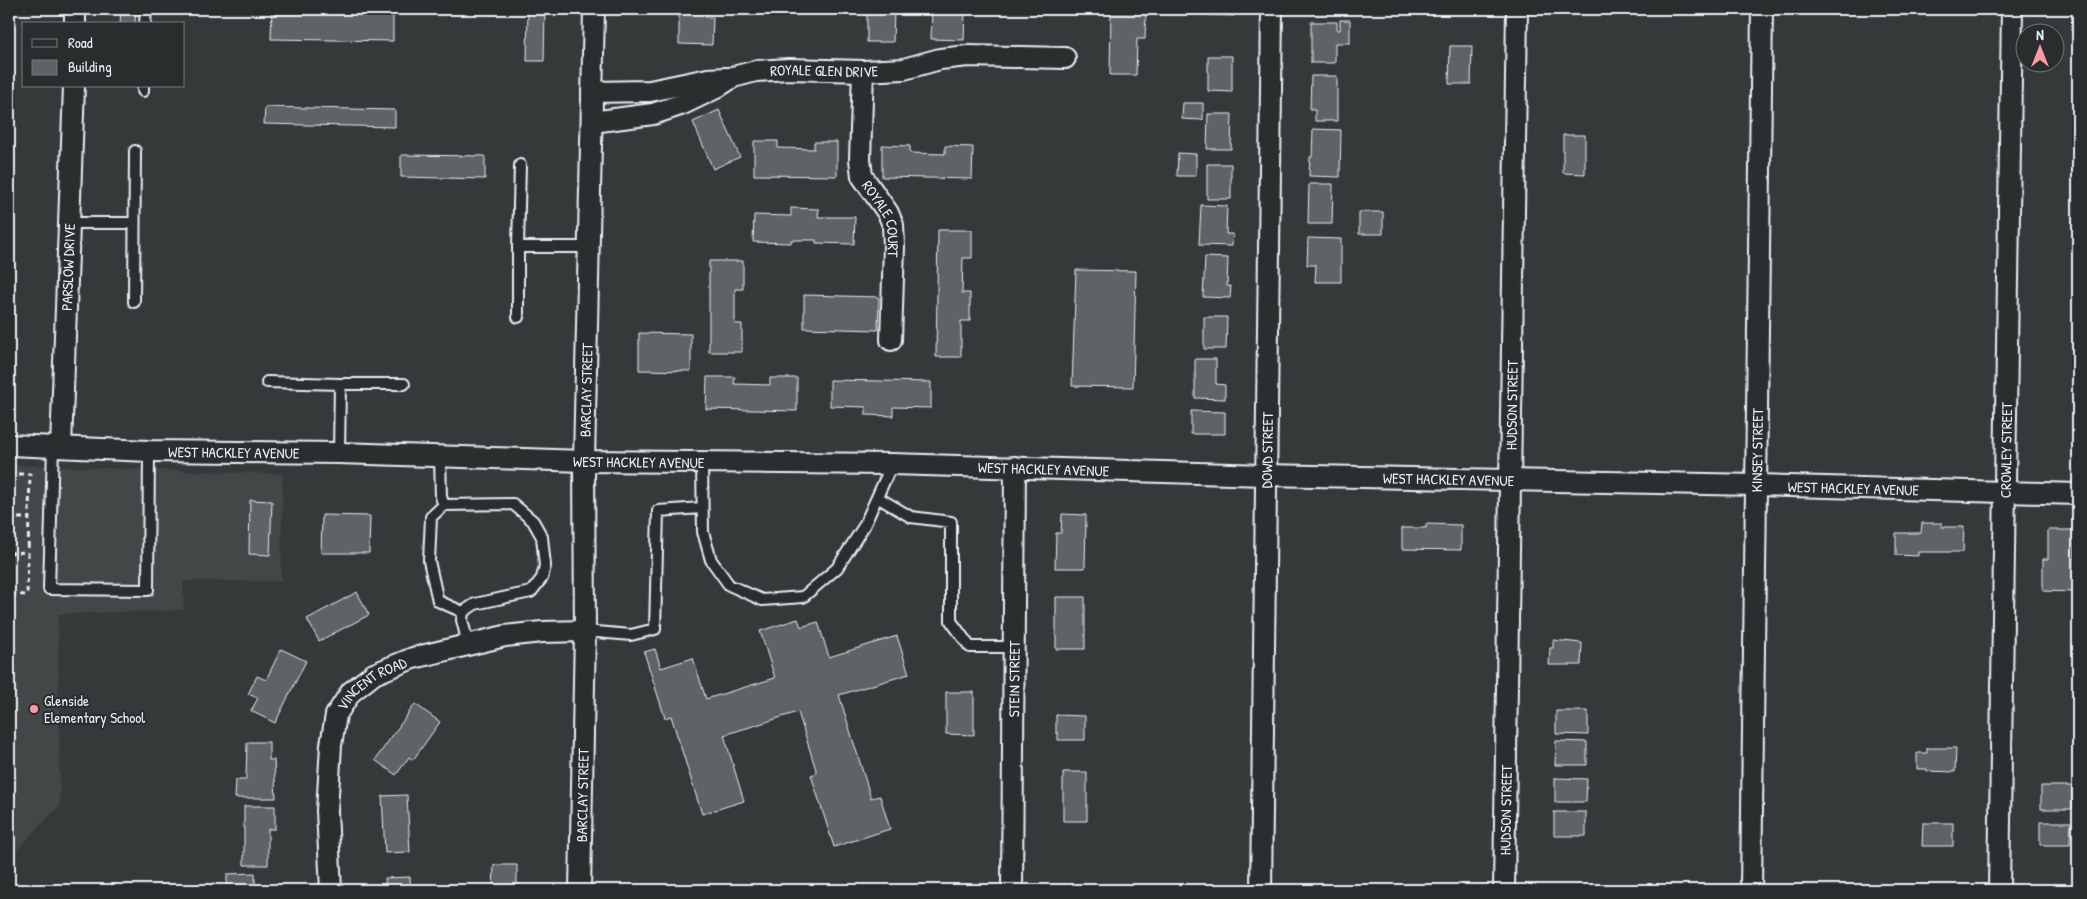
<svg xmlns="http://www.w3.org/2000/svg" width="2087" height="899" font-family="'Patrick Hand',sans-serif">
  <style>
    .built { fill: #424647 }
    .building { fill: #5f6365; stroke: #e8f1f8 }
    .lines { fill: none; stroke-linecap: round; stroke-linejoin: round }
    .lane-casing { stroke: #e8f1f8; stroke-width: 14 }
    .street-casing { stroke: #e8f1f8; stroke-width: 24 }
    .path { stroke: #e8f1f8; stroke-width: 3; stroke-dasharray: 5 4; stroke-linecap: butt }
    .lane { stroke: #2a2d2e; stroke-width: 10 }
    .street { stroke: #2a2d2e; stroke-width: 20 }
    .poi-dot { fill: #ff9aa2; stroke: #2a2d2e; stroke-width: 2 }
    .labels { text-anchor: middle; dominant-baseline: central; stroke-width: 4; stroke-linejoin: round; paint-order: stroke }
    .street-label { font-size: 15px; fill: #e8f1f8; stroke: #2a2d2e }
    .poi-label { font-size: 15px; fill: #e8f1f8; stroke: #2a2d2e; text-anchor: start }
  </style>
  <rect width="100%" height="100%" fill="#35393a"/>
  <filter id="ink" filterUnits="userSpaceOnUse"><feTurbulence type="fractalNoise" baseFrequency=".02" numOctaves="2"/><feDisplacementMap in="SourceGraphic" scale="10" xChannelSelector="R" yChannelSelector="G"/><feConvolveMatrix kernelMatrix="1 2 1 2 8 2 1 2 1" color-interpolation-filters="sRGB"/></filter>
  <g filter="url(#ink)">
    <path class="built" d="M9,465L283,474L281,581H183L184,610L58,614L60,805L17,850L9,849Z"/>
    <path class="building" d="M121,9H136L135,24H120Z
      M272,9H393V41L271,39Z
      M528,9H545L544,61H527Z
      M679,9H706V17H713L712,45L679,44Z
      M867,9H894L893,42H867Z
      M932,9H958V12H965L964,40L931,39Z
      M1111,9H1137V11H1146L1145,39H1137L1136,75H1110Z
      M1208,9H1234V16L1208,15Z
      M1312,9H1337V13L1312,12Z
      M1340,20H1350V43H1335V63H1311V22H1337V30H1340Z
      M1450,46H1472L1471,84H1449Z
      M1208,56H1232V92L1208,91Z
      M1311,76H1337V121H1315V110H1310Z
      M1183,103H1203V120L1182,119Z
      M265,107L395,110V127L264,124Z
      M719,110L740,157L713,169L693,122Z
      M1208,114H1232L1231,149H1207Z
      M1313,129L1341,130L1340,177L1309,176L1310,157H1312Z
      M1563,135H1585V174L1563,173Z
      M754,141H778V148L814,149V142H837V176L754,175Z
      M882,145L910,146V153L945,154V146L973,147L972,179L882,177Z
      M1178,153L1196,154V176H1177Z
      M401,155L485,156V179L401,177Z
      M1207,164H1231V199H1207Z
      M1309,184H1333L1332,224H1308Z
      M1201,205L1227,206L1226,234H1233L1232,246L1199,245Z
      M791,208L819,209L818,217H855L854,244L816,243V240H791V243L753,242L754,215L791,216Z
      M1359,212H1383V234H1359Z
      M938,230H972V258H963L962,293H970V321H961V357H936Z
      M1308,238L1341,239V282H1315L1316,265H1307Z
      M1205,257L1228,258L1227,286H1231L1230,298L1203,297Z
      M709,261H743V289H735V324H742V352H709Z
      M1076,270L1136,271L1133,387L1072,386Z
      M804,295L879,297L878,330L804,328Z
      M1204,317H1227L1226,349H1204Z
      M639,333L691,334V371L639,370Z
      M1195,359H1216V384L1225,385V399L1195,398Z
      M707,377H735L734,384L770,385V378H797V411L706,409Z
      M830,380L931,382V408L893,407V416L866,415V407L830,406Z
      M1191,411L1225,412V434H1191Z
      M250,500L272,501L270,555L249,554Z
      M1062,514L1086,515L1085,568H1055L1056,533H1061Z
      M322,515L370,516L369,553H321Z
      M1922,523H1942V527H1964L1963,552H1918V556L1896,555V533H1921Z
      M1426,524L1461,525V550L1402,549V528H1426Z
      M2048,530H2075V592L2043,591V559H2048Z
      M357,592L369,615L319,641L307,619Z
      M1056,597H1085V649H1056Z
      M798,619L801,627L818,622L829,657L897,636L909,674L839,695L871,798L880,796L890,829L834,847L811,775L817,773L798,712L724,735L744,801L702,814L671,716L665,718L644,652L655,649L661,668L693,658L706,699L775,678L760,631Z
      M1553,640L1582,643L1581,665H1549L1550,648H1553Z
      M281,649L306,661L275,723L251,711L258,698L248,694L257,676L266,680Z
      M946,692H974V735L946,734Z
      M415,704L440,722L413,760L409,757L396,775L375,760Z
      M1556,711H1588V735L1556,734Z
      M1056,715L1085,716V740H1058V733H1056Z
      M1556,741L1587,742V765H1555Z
      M247,742H269V760H274L276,798H235L236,780H246Z
      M1927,748H1956L1955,772L1927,771V769H1917V753H1927Z
      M1063,772H1087V821H1063Z
      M1555,778L1587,779L1586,802H1555Z
      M2041,786H2072V809H2041Z
      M407,795L410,852L385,853L382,796Z
      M244,806H275V829H268V865H244Z
      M1554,812H1586V836H1554Z
      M2040,822H2071L2070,845H2040Z
      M1923,823H1953V846H1922Z
      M494,865H517V885H521L520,890H493Z
      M255,873V890H227V874Z
      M410,877L411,890H386L385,878Z
      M2034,888L2075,889V890H2034Z"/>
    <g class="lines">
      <g class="lane-casing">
        <path id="lane" d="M145,24L146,9
          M143,91V86
          M520,165L518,247H589
          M69,223H134
          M134,302L135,151
          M518,317V247
          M267,382L340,384
          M53,446L49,589L148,590L149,451
          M339,453L340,384H404
          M440,456L441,497L444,505L513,504L533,521L542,537L545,566L542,578L531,592L475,604L463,612L462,620L468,644
          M702,463L703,532L711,560L729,585L762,600L803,597L837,568L864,526L892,464
          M877,497L911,517L951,522V621L970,647H1014
          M444,505L431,517L429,561L438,601L463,612
          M585,631L631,635L655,629L658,511L702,508"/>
      </g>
      <g class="street-casing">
        <g id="street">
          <path d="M75,24V9"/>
          <path id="s1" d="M863,71L860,159L862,176L888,213L893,225L894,246L891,340"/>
          <path d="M592,92L650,91L708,79L726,78"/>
          <path id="s2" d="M592,122L653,114L683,104L714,89L733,77L756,71L789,69L863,71L904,69L940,59L968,56L1065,58"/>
          <path id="s3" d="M9,445L149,451L339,453L584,461L892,464L1265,475L1756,485L2078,494"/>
          <path id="s4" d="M61,447L74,86"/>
          <path id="s5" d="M331,890L327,811L331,745L336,715L351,692L374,674L413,658L505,636L542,632L585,631"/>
          <path id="s6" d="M580,890L585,631L584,461L594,9"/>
          <path id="s7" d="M1012,890L1015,467"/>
          <path id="s8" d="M1261,890L1272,9"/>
          <path id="s9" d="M1504,890L1517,9"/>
          <path id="s10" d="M1751,890L1762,9"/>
          <path id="s11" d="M1999,890L2012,9"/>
        </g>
      </g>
      <path class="path" d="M9,474H30L27,595L9,594
        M9,518H29
        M9,553L28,552"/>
      <use href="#lane" class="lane"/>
      <use href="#street" class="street"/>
    </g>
  </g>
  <circle class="poi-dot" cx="34" cy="709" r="5"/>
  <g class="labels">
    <g class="street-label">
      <text stroke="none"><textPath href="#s2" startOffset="242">ROYALE GLEN DRIVE</textPath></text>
      <text stroke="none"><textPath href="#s1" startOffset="154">ROYALE COURT</textPath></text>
      <text stroke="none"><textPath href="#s4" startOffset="180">PARSLOW DRIVE</textPath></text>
      <text stroke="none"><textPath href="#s6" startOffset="500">BARCLAY STREET</textPath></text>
      <text stroke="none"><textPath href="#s9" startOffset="485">HUDSON STREET</textPath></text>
      <text stroke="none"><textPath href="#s8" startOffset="440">DOWD STREET</textPath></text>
      <text stroke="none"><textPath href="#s10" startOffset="440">KINSEY STREET</textPath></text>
      <text stroke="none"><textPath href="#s11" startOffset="440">CROWLEY STREET</textPath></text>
      <text stroke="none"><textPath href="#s3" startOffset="225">WEST HACKLEY AVENUE</textPath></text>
      <text stroke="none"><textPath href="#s3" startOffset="630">WEST HACKLEY AVENUE</textPath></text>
      <text stroke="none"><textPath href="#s3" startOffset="1035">WEST HACKLEY AVENUE</textPath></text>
      <text stroke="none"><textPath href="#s3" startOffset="1440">WEST HACKLEY AVENUE</textPath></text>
      <text stroke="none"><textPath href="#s3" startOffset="1845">WEST HACKLEY AVENUE</textPath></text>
      <text stroke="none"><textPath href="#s7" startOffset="211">STEIN STREET</textPath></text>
      <text stroke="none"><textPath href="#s5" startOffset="225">VINCENT ROAD</textPath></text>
      <text stroke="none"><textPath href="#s6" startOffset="95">BARCLAY STREET</textPath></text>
      <text stroke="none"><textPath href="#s9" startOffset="80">HUDSON STREET</textPath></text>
    </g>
    <g class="poi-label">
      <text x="44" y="700">Glenside<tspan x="44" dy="17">Elementary School</tspan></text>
    </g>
  </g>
  <rect width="2087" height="899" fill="none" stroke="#2a2d2e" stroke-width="30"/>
  <rect x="15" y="15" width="2057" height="869" fill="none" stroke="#e8f1f8" stroke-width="2" filter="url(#ink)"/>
  <rect x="22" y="22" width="162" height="65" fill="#2a2d2e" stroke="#767b7f"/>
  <rect x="32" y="39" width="25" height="8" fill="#2a2d2e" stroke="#767b7f"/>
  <text x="68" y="48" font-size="15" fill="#e8f1f8">Road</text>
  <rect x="32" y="60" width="25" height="15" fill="#5f6365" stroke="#767b7f"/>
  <text x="68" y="72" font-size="15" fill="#e8f1f8">Building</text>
  <g transform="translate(2040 48)"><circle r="24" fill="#2a2d2e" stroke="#767b7f"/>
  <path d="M0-4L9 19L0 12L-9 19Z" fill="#ff9aa2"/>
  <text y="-8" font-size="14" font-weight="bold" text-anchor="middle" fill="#e8f1f8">N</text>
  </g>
</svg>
